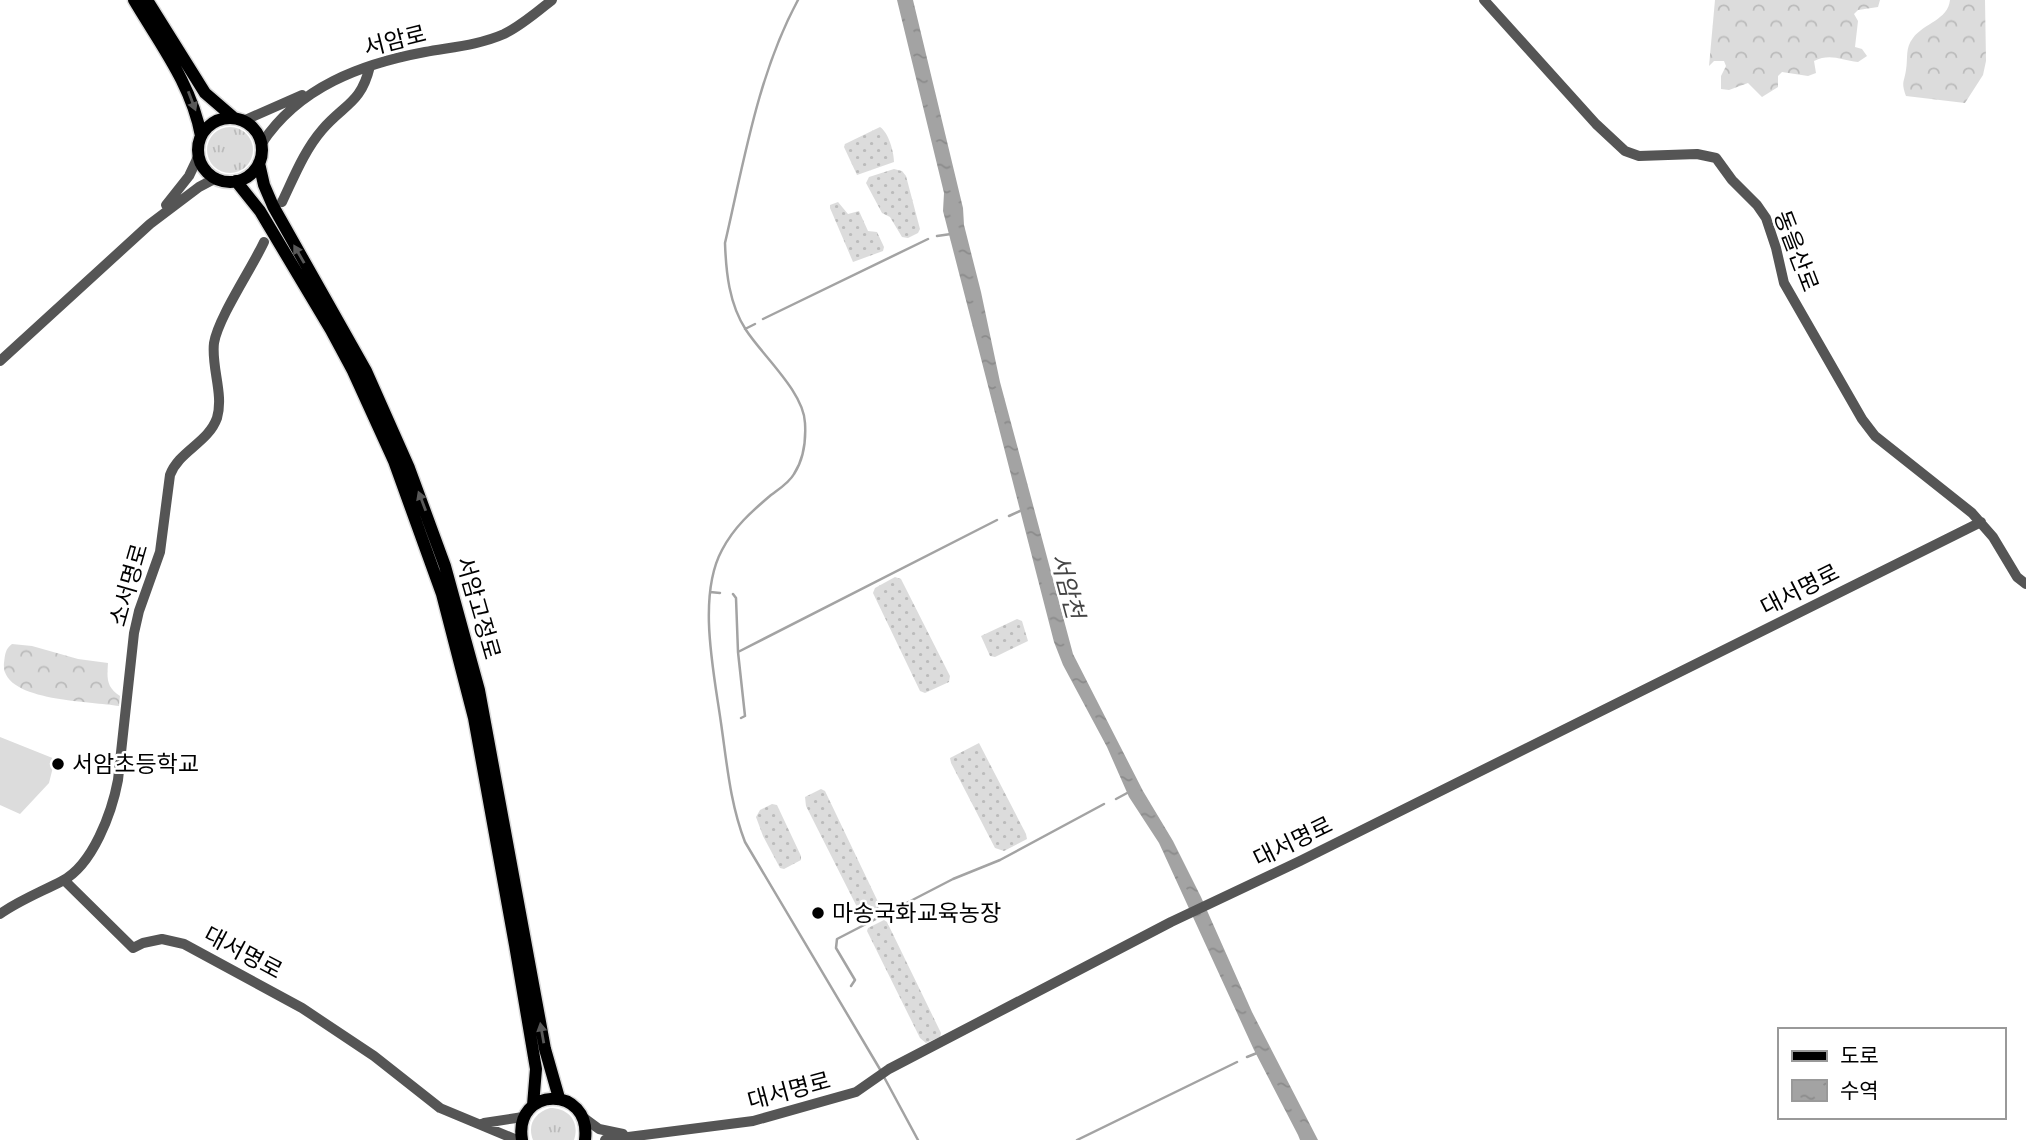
<svg xmlns="http://www.w3.org/2000/svg" width="2026" height="1140" font-family="'Work Sans','Noto Sans KR',sans-serif">
  <style>
    .grass { fill: url(#grass-tufts) }
    .forest { fill: url(#forest-crowns) }
    .garden { fill: url(#garden-dots) }
    .pitch { fill: #dcdcdc }
    .water { fill: url(#water-ripples) }
    .lines { fill: none; stroke-linecap: round; stroke-linejoin: round }
    .stream { stroke: #a3a3a3; stroke-width: 2.5 }
    .major-casing { stroke: #dbdbdb; stroke-width: 15 }
    .minor { stroke: #555; stroke-width: 10 }
    .major { stroke: #000; stroke-width: 12 }
    .oneway { fill: #595959 }
    .poi-dot { fill: #000; stroke: #fff; stroke-width: 2.5 }
    .labels { text-anchor: middle; dominant-baseline: central; stroke-width: 5; stroke-linejoin: round; paint-order: stroke }
    .street-label { font-size: 23px; fill: #000; stroke: #fff }
    .poi-label { font-size: 23px; fill: #000; stroke: #fff; text-anchor: start }
    .water-label { font-size: 24px; font-style: italic; fill: #444; stroke: #fff }
  </style>
  <defs>
    <pattern id="grass-tufts" width="24" height="20" patternUnits="userSpaceOnUse" patternTransform="scale(1.75)"><rect width="24" height="20" fill="#dcdcdc"/><path d="M3 7l-1-3M5 7V3M7 7l1-3M15 17l-1-3M17 17v-4M19 17l1-3" fill="none" stroke="#bbb"/></pattern>
    <pattern id="forest-crowns" width="20" height="18" patternUnits="userSpaceOnUse" patternTransform="scale(1.75)"><rect width="20" height="18" fill="#dcdcdc"/><path d="M2 6a3 3 0 1 1 6 0M12 15a3 3 0 1 1 6 0" fill="none" stroke="#bbb"/></pattern>
    <pattern id="garden-dots" width="8" height="8" patternUnits="userSpaceOnUse" patternTransform="scale(1.75)"><rect width="8" height="8" fill="#dcdcdc"/><path d="M2 2h.1M6 6h.1" fill="none" stroke="#bbb" stroke-width="1.8" stroke-linecap="round"/></pattern>
    <pattern id="water-ripples" width="26" height="14" patternUnits="userSpaceOnUse" patternTransform="scale(1.75)"><rect width="26" height="14" fill="#a3a3a3"/><path d="M2 4q2-2 4 0t4 0M15 11q2-2 4 0t4 0" fill="none" stroke="#8b8b8b"/></pattern>
  </defs>
  <rect width="100%" height="100%" fill="#fff"/>
  <path class="grass" d="M207 150a23 23 0 1 1 46 0a23 23 0 1 1-46 0Z
    M550,1108C569,1108 580,1122 574,1140H533C527,1124 535,1113 550,1108Z"/>
  <path class="forest" d="M1715,0H1880L1878,7L1858,10L1854,14L1858,21L1855,47L1862,49L1867,56L1858,62C1841,60 1830,53 1814,61L1816,73L1808,76L1782,72L1778,76V87L1762,97L1748,83L1729,90L1721,89V76L1726,66L1724,61H1714L1709,66Z
    M1950,0H1985L1986,61L1983,75L1965,103L1906,96C1901,82 1904,83 1906,70C1908,58 1905,48 1913,38C1924,23 1948,20 1950,0Z
    M12,644L32,646L78,659L108,663C107,678 106,687 120,696L119,706C93,701 0,702 4,663C5,655 5,649 12,644Z"/>
  <path class="garden" d="M880,127C888,132 894,151 894,162L857,175L844,147L845,144Z
    M894,169L902,171L906,176L920,229L918,233L908,238L902,237L890,217L882,213L866,183L869,177Z
    M838,202L848,214L859,211L868,231L877,232L884,247L883,251L853,262L830,208V205Z
    M895,577L901,579L950,676L949,682L925,693L920,691L873,593L875,588Z
    M1017,619L1022,621L1028,641L995,657L990,656L981,636Z
    M979,743L1026,834L1027,839L1004,851L995,848L951,763L950,758Z
    M821,789L825,791L879,904L878,910L868,915H863L856,905L806,806L805,797Z
    M772,804L777,805L801,856V860L784,869L780,868L763,836L756,817L760,810Z
    M884,920L887,922L941,1033L940,1037L926,1043L920,1038L867,931L868,928Z"/>
  <path class="pitch" d="M0,737L55,759L49,783L20,814L0,805Z"/>
  <path class="water" d="M897,0H913L963,208L964,225L981,292L1000,382L1073,654L1143,791L1173,841L1201,897L1252,1012L1318,1140H1300L1298,1135L1254,1050L1159,843L1129,797L1107,747L1063,665L1054,642L943,211L944,193Z"/>
  <g class="lines">
    <path class="stream" d="M798,0C758,74 744,161 725,243C726,272 729,304 746,330C762,355 804,392 805,423C806,440 804,459 794,474C789,483 779,489 771,495C751,512 734,527 722,550C697,596 714,673 721,723C727,764 730,803 745,842L881,1071
      M937,236L951,234
      M763,319L928,239
      M745,329L755,324
      M1009,516L1022,510
      M710,592L720,593
      M733,594L736,598L738,652L745,716L741,718
      M738,652L997,520
      M1116,799L1129,792
      M851,986L855,980L836,948L837,939L953,879L1000,860L1104,804
      M1247,1057L1257,1053
      M884,1077L918,1140
      M1077,1140L1237,1062"/>
    <g class="major-casing">
      <path id="major" d="M134,0C160,44 192,85 201,136
        M147,0L205,93L234,118
        M198 150a32 32 0 1 1 64 0a32 32 0 1 1-64 0Z
        M259,163L264,185L273,206L366,371L409,468L445,566L479,690L545,1049L559,1098
        M236,181L260,211L331,330L353,371L394,461L442,594L474,718L515,945L536,1069L533,1105
        M522,1140C513,1086 592,1084 585,1140"/>
    </g>
    <path class="minor" d="M1484,0L1596,124L1625,151L1639,156L1697,154L1716,158L1732,180L1757,205L1766,218L1776,248L1784,283L1862,419L1875,436L1972,513L1993,537L2017,577L2026,584
      M243,121L302,95
      M262,143C299,87 361,64 425,52C452,47 479,45 504,34C521,26 537,12 552,0
      M282,202C294,177 304,151 322,130C344,104 361,104 370,66
      M166,205L189,176L199,155
      M0,361L150,224L199,187L216,178
      M64,880L133,948L143,943L162,939L184,944L302,1008L374,1056L440,1108L517,1140
      M0,914C20,900 41,892 62,881C93,865 112,812 118,780L134,633L139,611L160,552L170,475C179,451 208,443 217,418C224,394 211,367 214,343C218,318 252,268 264,242
      M584,1118L599,1129L623,1134
      M484,1123L523,1117
      M605,1140L753,1121L856,1092L889,1069L1171,922L1300,861L1981,522"/>
    <use href="#major" class="major"/>
  </g>
  <defs><path id="oneway-solid" d="M-6-.8H1V-3.2L6.5 0L1 3.2V.8H-6Z" transform="scale(1.75)"/></defs>
  <g class="oneway">
    <use href="#oneway-solid" transform="translate(192 101) rotate(69)"/>
    <use href="#oneway-solid" transform="translate(299 254) rotate(-120)"/>
    <use href="#oneway-solid" transform="translate(422 501) rotate(-111)"/>
    <use href="#oneway-solid" transform="translate(542 1033) rotate(-100)"/>
  </g>
  <g class="poi-dot">
    <circle cx="58" cy="764" r="7"/>
    <circle cx="818" cy="913" r="7"/>
  </g>
  <g class="labels">
    <g class="street-label">
      <text transform="translate(395 41) rotate(-14)">서암로</text>
      <text transform="translate(1796 251) rotate(69)">동을산로</text>
      <text transform="translate(129 585) rotate(-74)">소서명로</text>
      <text transform="translate(1800 590) rotate(-27)">대서명로</text>
      <text transform="translate(478 608) rotate(74)">서암고정로</text>
      <text transform="translate(1293 842) rotate(-26)">대서명로</text>
      <text transform="translate(243 953) rotate(28)">대서명로</text>
      <text transform="translate(789 1091) rotate(-15)">대서명로</text>
    </g>
    <g class="poi-label">
      <text x="72" y="764">서암초등학교</text>
      <text x="832" y="913">마송국화교육농장</text>
    </g>
    <g class="water-label">
      <text transform="translate(1067 586) rotate(75)">서암천</text>
    </g>
  </g>
  <rect x="1778" y="1028" width="228" height="91" fill="#ffffff" stroke="#999999" stroke-width="2"/>
  <rect x="1792" y="1051" width="35" height="10" fill="#000000" stroke="#999999" stroke-width="2"/>
  <text x="1840" y="1063" font-size="21" fill="#000000">도로</text>
  <rect x="1792" y="1080" width="35" height="21" fill="url(#water-ripples)" stroke="#999999" stroke-width="2"/>
  <text x="1840" y="1098" font-size="21" fill="#000000">수역</text>
</svg>
